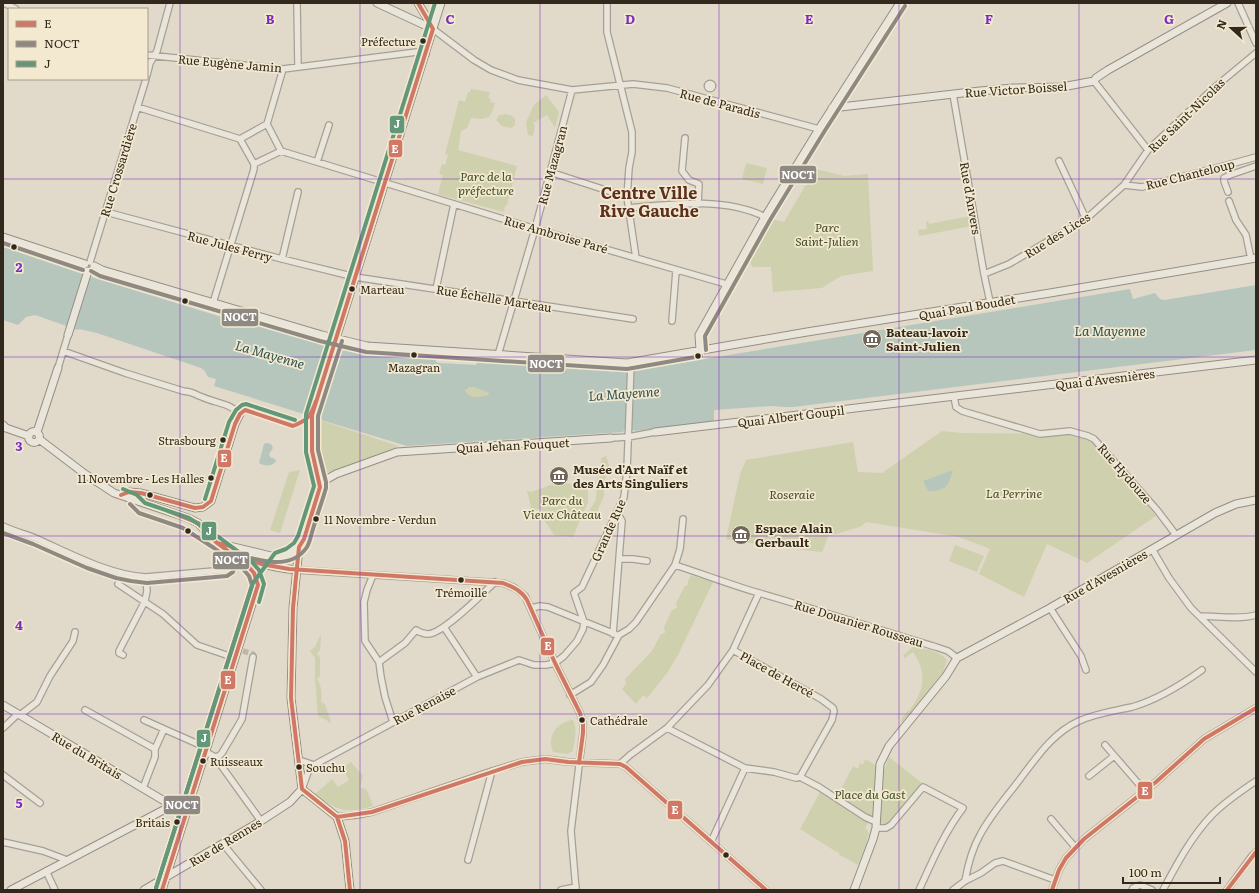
<svg xmlns="http://www.w3.org/2000/svg" width="1259" height="893" font-family="Literata,serif">
  <style>
    .green { fill: #cfd0ad }
    .water { fill: #b6c6bc; fill-rule: evenodd }
    .lines { fill: none; stroke-linecap: round; stroke-linejoin: round }
    .street-tunnel { stroke: #beb6a7; stroke-width: 5.5; stroke-dasharray: 5.5 3; stroke-linecap: butt }
    .street-casing { stroke: #a69f94; stroke-width: 8 }
    .secondary-casing { stroke: #958e83; stroke-width: 9 }
    .street { stroke: #eae5db; stroke-width: 5.5 }
    .secondary { stroke: #eae5db; stroke-width: 7 }
    .bus-1-casing { stroke: #f2e9d0; stroke-width: 7 }
    .bus-2-casing { stroke: #f2e9d0; stroke-width: 7 }
    .bus-3-casing { stroke: #f2e9d0; stroke-width: 7 }
    .bus-1 { stroke: #d07865; stroke-width: 4 }
    .bus-2 { stroke: #8f8983; stroke-width: 4 }
    .bus-3 { stroke: #639779; stroke-width: 4 }
    .grid { fill: none; stroke: #7b2cbf; stroke-width: 1; stroke-opacity: 0.55 }
    .bus-dot { fill: #33281d; stroke: #f2e9d0; stroke-width: 1.5 }
    .labels { text-anchor: middle; dominant-baseline: central; stroke-width: 3.5; stroke-linejoin: round; paint-order: stroke }
    .bus-label { font-size: 11px; fill: #33281d; stroke: #f2e9d0; text-anchor: start }
    .street-label { font-size: 12px; fill: #33281d; stroke: #f2e9d0 }
    .park-label { font-size: 12px; font-style: italic; fill: #424d25; stroke: #f2e9d0 }
    .poi-label { font-size: 12px; font-weight: bold; fill: #33281d; stroke: #f2e9d0; text-anchor: start }
    .water-label { font-size: 13px; font-style: italic; fill: #2d5150; stroke: #f2e9d0 }
    .district-label { font-size: 16px; font-weight: bold; fill: #5c2e20; stroke: #f2e9d0 }
    .grid-label { font-size: 13px; text-anchor: middle; font-weight: bold; fill: #7b2cbf; stroke: #f2e9d0; stroke-width: 3.5; stroke-linejoin: round; paint-order: stroke }
    .line-badge { stroke: #f2e9d0; stroke-width: 1.5 }
    .badge-label { font-size: 11px; text-anchor: middle; font-weight: bold; fill: #fff }
  </style>
  <rect width="100%" height="100%" fill="#e1daca"/>
  <path class="green" d="M471,89L490,92L488,98L491,99L490,102L495,103L492,112L489,117L482,119L471,118L467,128L461,131L458,150L517,166L507,205H506L503,212L438,194L443,175L439,174L442,164L445,165L448,155L445,154L459,100L465,102L468,92H470Z
    M546,95L559,112L555,128L547,115L533,123L535,126L533,136L528,135L526,122L534,105Z
    M506,114L512,116L515,119V125L511,128L502,126L496,120L499,115Z
    M746,163L767,168L763,184L742,179Z
    M815,169L844,176L868,174L873,271L841,276L822,288L773,292L771,267H753L748,260L771,219L784,222Z
    M970,216L972,226L919,236L918,230L927,229L926,222L928,221L929,224Z
    M469,386L474,387L489,393L488,395C480,397 471,400 465,391Z
    M317,419L398,446L385,453L323,474L319,469L315,450H317L315,433Z
    M942,431L962,433L1074,434L1094,443L1156,516L1087,563L1047,544L1024,597L979,574L990,549L959,537L866,522L862,526L830,536L829,535L822,552L774,547L726,539L740,474L746,460L853,442L858,472L882,473Z
    M606,456L609,465L604,483V496L597,512L589,511L596,500L597,478H599L601,473V458Z
    M300,470L280,533L270,530L289,472Z
    M588,483V502L573,537L554,535L543,518L541,508L532,511L527,491L531,492L553,484V486H557L558,484Z
    M955,545L984,556L977,572L949,561Z
    M691,575L713,582L678,655L667,673L647,698L643,695L636,704L622,689L626,684L625,679L652,651L661,634L665,633L664,627L672,610L677,608L676,603L685,586L688,585V581Z
    M320,636H321L320,650L317,654L320,657V676L317,679C322,687 322,693 321,702L325,704L331,722L329,723L328,721L318,716L315,677V658L310,651L315,647Z
    M914,646C925,649 940,651 947,660L943,672L903,722L901,721C902,716 907,712 911,708C925,688 927,673 913,652L905,658L903,655Z
    M571,720H573C578,730 574,741 573,751L567,754L553,752C547,737 555,724 571,720Z
    M889,757L922,783C911,796 898,817 884,825L880,823H868L865,828L869,833L865,847L858,865L844,857L839,855V853L835,851L800,829L820,792L835,801L853,766L858,769L860,763L863,765L865,759L884,770Z
    M351,762L363,776L360,787L367,790L373,806C347,814 336,811 315,794L332,779L338,787L349,780L342,768Z"/>
  <path class="water" d="M3,247L88,276L228,319L231,317L233,320L237,322L239,318L289,331L312,340L340,348L343,347L362,353L436,358V362L439,363L476,365L477,362L545,364L632,371L1130,289L1133,299L1155,293L1160,299L1164,300L1256,285V350L793,407H785L772,406L714,410V422L635,431L631,429H625L623,432L407,446L318,419L319,414L307,415L214,386L216,379L208,377L205,371L201,368L97,333L79,329L78,330L35,315L26,317L18,325L3,320ZM469,387H474L489,393L488,395C480,397 471,400 465,391Z
    M267,443L271,444L273,448L269,454L270,457L275,459L276,461C272,467 264,466 259,463L264,444Z
    M953,470C948,486 947,491 928,491L923,481Z"/>
  <g class="lines">
    <path class="street-tunnel" d="M243,651L253,654V657"/>
    <g class="street-casing">
      <path id="street" d="M4,3L16,9
        M297,3L298,67
        M607,3V32L632,132V152L629,168L627,197L636,258
        M1238,3L1256,43
        M433,29L474,60L491,70L518,80L572,90L633,84L667,88L819,129
        M147,55L283,69L417,52L426,54
        M147,75L150,63L157,51L170,3
        M1094,81L1148,150
        M707.5 86a2.5 2.5 0 1 1 5 0a2.5 2.5 0 1 1-5 0Z
        M953,94L984,274L990,302
        M137,107L240,139
        M267,124L281,151L254,164L240,139Z
        M267,124L283,69
        M685,138L682,171L689,180L699,184L698,204
        M281,151L529,227L726,284
        M1059,161L1086,219
        M317,162L329,125
        M1227,165L1230,175L1224,178V181L1228,192
        M550,172L627,197
        M1230,175L1256,166
        M1124,185L1142,187L1220,167L1256,157
        M1229,201L1236,220L1246,235L1251,259
        M629,208C672,204 725,197 765,217
        M106,212L282,259L355,277L633,319
        M282,259L298,192
        M90,262L146,79
        M984,274L1009,264L1086,219L1124,185L1148,150L1215,87L1256,53
        M436,289L454,204
        M213,303L254,169V164
        M672,321L676,271
        M63,351L125,373L183,391C195,392 193,394 202,397C215,403 230,403 240,414
        M498,355L535,229L572,90
        M58,368L68,335
        M954,397L956,407L962,411L1040,434L1070,431L1088,436L1094,439L1157,510L1176,535
        M611,438L628,437L655,432
        M3,526C13,531 25,534 35,538C69,553 109,575 146,577L225,570L228,569L233,554
        M1152,549L1169,578L1191,608L1256,672
        M620,559H633L647,561
        M675,565C703,574 731,585 759,593C818,610 877,629 936,647L948,651L957,658
        M297,570L503,583L515,588L525,596L555,663L580,713L583,724V733L571,831L576,890
        M373,575L367,590L364,602L365,641L379,662L381,677L385,697L393,722
        M118,584L163,614L197,645L235,658
        M531,608L540,606L548,607L615,634
        M1050,608L1081,656L1086,670
        M1200,616C1218,616 1238,620 1256,615
        M444,627L477,677
        M613,634L622,521L619,516L616,513
        M619,635L629,629L636,622L675,565L680,549L683,519
        M733,650L821,699L833,708L834,711L832,720L800,777
        M123,655L119,653V651L145,601L147,591L146,577
        M379,662L405,643L416,630C419,632 424,634 428,634C443,634 482,594 495,582
        M570,695L591,682L603,665L619,635
        M85,710L155,749
        M20,715L37,702L50,676L73,641L75,632
        M144,720L164,729
        M3,728L18,714
        M667,728L745,768L774,772L796,778L800,777L819,787L865,817L876,822
        M1105,745L1144,790
        M206,752L215,757L261,821
        M215,757L219,756L222,753L242,719L253,657
        M299,760L314,765L477,677L519,660L534,665H546L555,663L564,656L577,641L583,629L584,622L574,593L582,587L624,497L627,470L631,363
        M620,764L630,755L667,728L708,685L733,650L759,593
        M3,775L40,803
        M1089,776L1114,756
        M143,788L155,757V749L164,729L207,748
        M302,789L311,764
        M337,817L357,815L372,812L492,771L522,762L545,759L568,762L620,764L626,767L766,890
        M1051,819L1075,847
        M876,828H886L891,825L923,787L963,808C944,833 932,862 919,890
        M3,842L43,851L67,860
        M711,842L745,768
        M223,844L261,890
        M468,860L492,771
        M46,871L55,890
        M965,881C968,864 972,849 980,835C989,818 1002,802 1014,787C1033,763 1050,734 1079,721C1097,713 1114,711 1132,707C1157,700 1181,685 1202,670
        M561,890L576,887
        M953,890L965,881L981,873L995,863L1003,861L1055,880
        M1052,890L1059,870L1066,858L1084,839L1156,782L1204,739L1256,708
        M1132,890L1133,888L1140,885L1152,890
        M1163,890C1177,864 1191,837 1212,815C1225,802 1241,791 1256,781
        M1227,890L1251,857L1256,852"/>
    </g>
    <g class="secondary-casing">
      <path id="secondary" d="M377,3L433,29
        M418,3L433,28
        M832,108L980,91L1013,88L1062,87L1094,81L1096,78L1108,70L1227,3
        M3,237L85,264
        M94,266L102,270L322,335L367,346L627,363L807,332L1050,293L1256,258
        M68,335L88,271
        M700,350L699,335L765,217L819,129L900,3
        M3,425L6,428L29,436
        M28.5 437a5.5 5.5 0 1 1 11 0a5.5 5.5 0 1 1-11 0Z
        M37,432L58,368
        M655,432L1256,360
        M39,439L85,474L114,493L188,518L198,523L217,543L247,565L254,573L258,585L162,890
        M320,483L336,474L397,452L611,438
        M121,495L129,492L141,493L195,508L203,507L211,501L235,424L240,414
        M221,544L275,557L289,555L299,547
        M233,548C254,564 271,567 297,570
        M3,705L171,805
        M302,789L291,698L293,608L299,547L304,539L320,487V483L312,451V415L441,3
        M302,789L337,817L345,841L350,890
        M11,890L192,795
        M144,890L261,821L290,802L302,789
        M854,890L873,839L876,828L880,764L889,746L946,676L957,658L1050,608L1215,513L1236,504L1256,500"/>
    </g>
    <use href="#street" class="street"/>
    <use href="#secondary" class="secondary"/>
    <g class="bus-1-casing">
      <path id="bus-1" d="M121,495L129,492L141,493L195,508L203,507L211,501L235,424L240,414L245,410L293,426C308,420 311,416 316,401
        M217,543L230,546L246,558L261,564L289,569L503,583C513,587 521,590 527,600L555,663L580,713L583,724V733L579,763
        M337,817L372,812L522,762L545,759L568,762L620,764L626,767L766,890
        M162,890L258,585L254,573L247,565L217,543L198,523L168,511
        M350,890L345,841L337,817L302,789L291,698L293,608L299,547L304,539L320,487L312,451V415L433,29L418,3
        M1052,890L1059,870L1066,858L1084,839L1156,782L1204,739L1256,708
        M1227,890L1256,852"/>
    </g>
    <g class="bus-2-casing">
      <path id="bus-2" d="M3,243L83,270
        M91,271L100,276L320,341L366,352L627,369L701,356
        M706,350L705,336L770,220L824,132L905,6
        M130,504L139,513L183,528L214,548L243,569L249,576L252,585L156,888
        M3,533L33,544L87,568L116,578L131,581L147,583L227,576L233,572L239,556
        M226,551C251,558 289,574 307,547C310,542 311,535 313,529C317,515 322,502 326,488V482L318,450V416L342,341"/>
    </g>
    <g class="bus-3-casing">
      <path id="bus-3" d="M123,489L137,495L145,503L189,518L220,538L251,561L259,570L264,584L259,602
        M205,499L229,422L236,410L242,405L246,404L295,420
        M156,888L253,583L275,553L286,549L294,543L298,536L314,486L306,452V414L435,3"/>
    </g>
    <use href="#bus-1" class="bus-1"/>
    <use href="#bus-2" class="bus-2"/>
    <use href="#bus-3" class="bus-3"/>
  </g>
  <path class="grid" d="M180,3V890M360,3V890M540,3V890M719,3V890M899,3V890M1079,3V890M3,179H1256M3,357H1256M3,536H1256M3,714H1256"/>
  <defs>
    <g id="museum-disc" transform="scale(1)"><circle r="9.5" fill="#70665a" stroke="#f2e9d0"/><path d="M0-6L6-3V-2H-6V-3ZM-5-1h2V3h-2ZM-1-1h2V3h-2ZM3-1h2V3H3ZM-6 4H6V6H-6Z" fill="#fff"/></g>
  </defs>
  <g fill-rule="evenodd">
    <use href="#museum-disc" x="872" y="339"/>
    <use href="#museum-disc" x="559" y="476"/>
    <use href="#museum-disc" x="741" y="535"/>
  </g>
  <g class="bus-dot">
    <circle cx="423" cy="41" r="3.5"/>
    <circle cx="14" cy="247" r="3.5"/>
    <circle cx="352" cy="289" r="3.5"/>
    <circle cx="185" cy="301" r="3.5"/>
    <circle cx="414" cy="355" r="3.5"/>
    <circle cx="698" cy="356" r="3.5"/>
    <circle cx="223" cy="440" r="3.5"/>
    <circle cx="211" cy="478" r="3.5"/>
    <circle cx="150" cy="495" r="3.5"/>
    <circle cx="316" cy="519" r="3.5"/>
    <circle cx="188" cy="531" r="3.5"/>
    <circle cx="461" cy="580" r="3.5"/>
    <circle cx="582" cy="720" r="3.5"/>
    <circle cx="203" cy="761" r="3.5"/>
    <circle cx="299" cy="767" r="3.5"/>
    <circle cx="177" cy="822" r="3.5"/>
    <circle cx="726" cy="855" r="3.5"/>
  </g>
  <g class="labels">
    <g class="bus-label">
      <text x="416" y="41" text-anchor="end">Préfecture</text>
      <text x="360" y="289">Marteau</text>
      <text x="414" y="367" text-anchor="middle">Mazagran</text>
      <text x="216" y="440" text-anchor="end">Strasbourg</text>
      <text x="204" y="478" text-anchor="end">11 Novembre - Les Halles</text>
      <text x="324" y="519">11 Novembre - Verdun</text>
      <text x="461" y="592" text-anchor="middle">Trémoille</text>
      <text x="590" y="720">Cathédrale</text>
      <text x="210" y="761">Ruisseaux</text>
      <text x="306" y="767">Souchu</text>
      <text x="170" y="822" text-anchor="end">Britais</text>
    </g>
    <g class="street-label">
      <text transform="translate(230 63) rotate(5)">Rue Eugène Jamin</text>
      <text transform="translate(1016 89) rotate(-4)">Rue Victor Boissel</text>
      <text transform="translate(720 103) rotate(15)">Rue de Paradis</text>
      <text transform="translate(1186 115) rotate(-44)">Rue Saint-Nicolas</text>
      <text transform="translate(552 165) rotate(-75)">Rue Mazagran</text>
      <text transform="translate(118 170) rotate(-73)">Rue Crossardière</text>
      <text transform="translate(1190 174) rotate(-14)">Rue Chanteloup</text>
      <text transform="translate(971 198) rotate(80)">Rue d'Anvers</text>
      <text transform="translate(556 234) rotate(16)">Rue Ambroise Paré</text>
      <text transform="translate(1057 235) rotate(-32)">Rue des Lices</text>
      <text transform="translate(230 246) rotate(15)">Rue Jules Ferry</text>
      <text transform="translate(494 298) rotate(9)">Rue Échelle Marteau</text>
      <text transform="translate(967 307) rotate(-10)">Quai Paul Boudet</text>
      <text transform="translate(1105 379) rotate(-7)">Quai d'Avesnières</text>
      <text transform="translate(791 416) rotate(-7)">Quai Albert Goupil</text>
      <text transform="translate(513 445) rotate(-3)">Quai Jehan Fouquet</text>
      <text transform="translate(1125 473) rotate(49)">Rue Hydouze</text>
      <text transform="translate(608 530) rotate(-66)">Grande Rue</text>
      <text transform="translate(1105 576) rotate(-30)">Rue d'Avesnières</text>
      <text transform="translate(859 623) rotate(17)">Rue Douanier Rousseau</text>
      <text transform="translate(777 674) rotate(29)">Place de Hercé</text>
      <text transform="translate(424 705) rotate(-28)">Rue Renaise</text>
      <text transform="translate(87 755) rotate(31)">Rue du Britais</text>
      <text transform="translate(225 842) rotate(-31)">Rue de Rennes</text>
    </g>
    <g class="park-label">
      <text x="486" y="176">Parc de la<tspan x="486" dy="14">préfecture</tspan></text>
      <text x="827" y="227">Parc<tspan x="827" dy="14">Saint-Julien</tspan></text>
      <text x="1014" y="493">La Perrine</text>
      <text x="792" y="494">Roseraie</text>
      <text x="562" y="500">Parc du<tspan x="562" dy="14">Vieux Château</tspan></text>
      <text x="870" y="794">Place du Gast</text>
    </g>
    <g class="poi-label">
      <text x="886" y="332">Bateau-lavoir<tspan x="886" dy="14">Saint-Julien</tspan></text>
      <text x="573" y="469">Musée d'Art Naïf et<tspan x="573" dy="14">des Arts Singuliers</tspan></text>
      <text x="755" y="528">Espace Alain<tspan x="755" dy="14">Gerbault</tspan></text>
    </g>
    <g class="water-label">
      <text x="1110" y="330">La Mayenne</text>
      <text transform="translate(270 354) rotate(16)">La Mayenne</text>
      <text transform="translate(624 393) rotate(-4)">La Mayenne</text>
    </g>
    <g class="district-label">
      <text x="649" y="192">Centre Ville<tspan x="649" dy="18">Rive Gauche</tspan></text>
    </g>
  </g>
  <g class="grid-label">
    <text x="270" y="24">B</text>
    <text x="450" y="24">C</text>
    <text x="630" y="24">D</text>
    <text x="809" y="24">E</text>
    <text x="989" y="24">F</text>
    <text x="1169" y="24">G</text>
    <text x="19" y="272">2</text>
    <text x="19" y="451">3</text>
    <text x="19" y="630">4</text>
    <text x="19" y="808">5</text>
  </g>
  <g class="line-badge">
    <rect x="389" y="115" width="16" height="19" rx="4" fill="#639779"/>
    <rect x="388" y="139" width="15" height="19" rx="4" fill="#d07865"/>
    <rect x="779" y="165" width="38" height="19" rx="4" fill="#8f8983"/>
    <rect x="221" y="308" width="38" height="19" rx="4" fill="#8f8983"/>
    <rect x="527" y="354" width="38" height="19" rx="4" fill="#8f8983"/>
    <rect x="217" y="449" width="15" height="19" rx="4" fill="#d07865"/>
    <rect x="201" y="521" width="16" height="20" rx="4" fill="#639779"/>
    <rect x="212" y="551" width="38" height="19" rx="4" fill="#8f8983"/>
    <rect x="540" y="637" width="15" height="19" rx="4" fill="#d07865"/>
    <rect x="220" y="670" width="16" height="20" rx="4" fill="#d07865"/>
    <rect x="196" y="729" width="15" height="19" rx="4" fill="#639779"/>
    <rect x="1137" y="781" width="16" height="19" rx="4" fill="#d07865"/>
    <rect x="163" y="795" width="38" height="20" rx="4" fill="#8f8983"/>
    <rect x="667" y="800" width="16" height="20" rx="4" fill="#d07865"/>
  </g>
  <g class="badge-label">
    <text x="397" y="128">J</text>
    <text x="395" y="153">E</text>
    <text x="798" y="179">NOCT</text>
    <text x="240" y="321">NOCT</text>
    <text x="546" y="368">NOCT</text>
    <text x="224" y="462">E</text>
    <text x="209" y="535">J</text>
    <text x="231" y="564">NOCT</text>
    <text x="548" y="650">E</text>
    <text x="228" y="684">E</text>
    <text x="204" y="742">J</text>
    <text x="1145" y="795">E</text>
    <text x="182" y="809">NOCT</text>
    <text x="675" y="814">E</text>
  </g>
  <rect width="1259" height="893" fill="none" stroke="#33281d" stroke-width="8"/>
  <rect x="8" y="8" width="140" height="72" fill="#f2e9d0" stroke="#a69c88"/>
  <rect x="16" y="21" width="20" height="6" fill="#d07865" stroke="#a69c88"/>
  <text x="44" y="28" font-size="12" fill="#33281d">E</text>
  <rect x="16" y="41" width="20" height="6" fill="#8f8983" stroke="#a69c88"/>
  <text x="44" y="48" font-size="12" fill="#33281d">NOCT</text>
  <rect x="16" y="61" width="20" height="6" fill="#639779" stroke="#a69c88"/>
  <text x="44" y="68" font-size="12" fill="#33281d">J</text>
  <g transform="translate(1231 28) rotate(291)" stroke="#f2e9d0" stroke-width="3" paint-order="stroke">
  <path d="M0-3L7 15L0 10L-7 15Z" fill="#33281d"/>
  <text y="-6" font-size="11" font-weight="bold" text-anchor="middle" fill="#33281d">N</text>
  </g>
  <path d="M1123 877v6h97v-6" fill="none" stroke="#33281d" stroke-width="2"/>
  <text x="1129" y="877" font-size="12" fill="#33281d" stroke="#f2e9d0" stroke-width="3" paint-order="stroke">100 m</text>
</svg>
